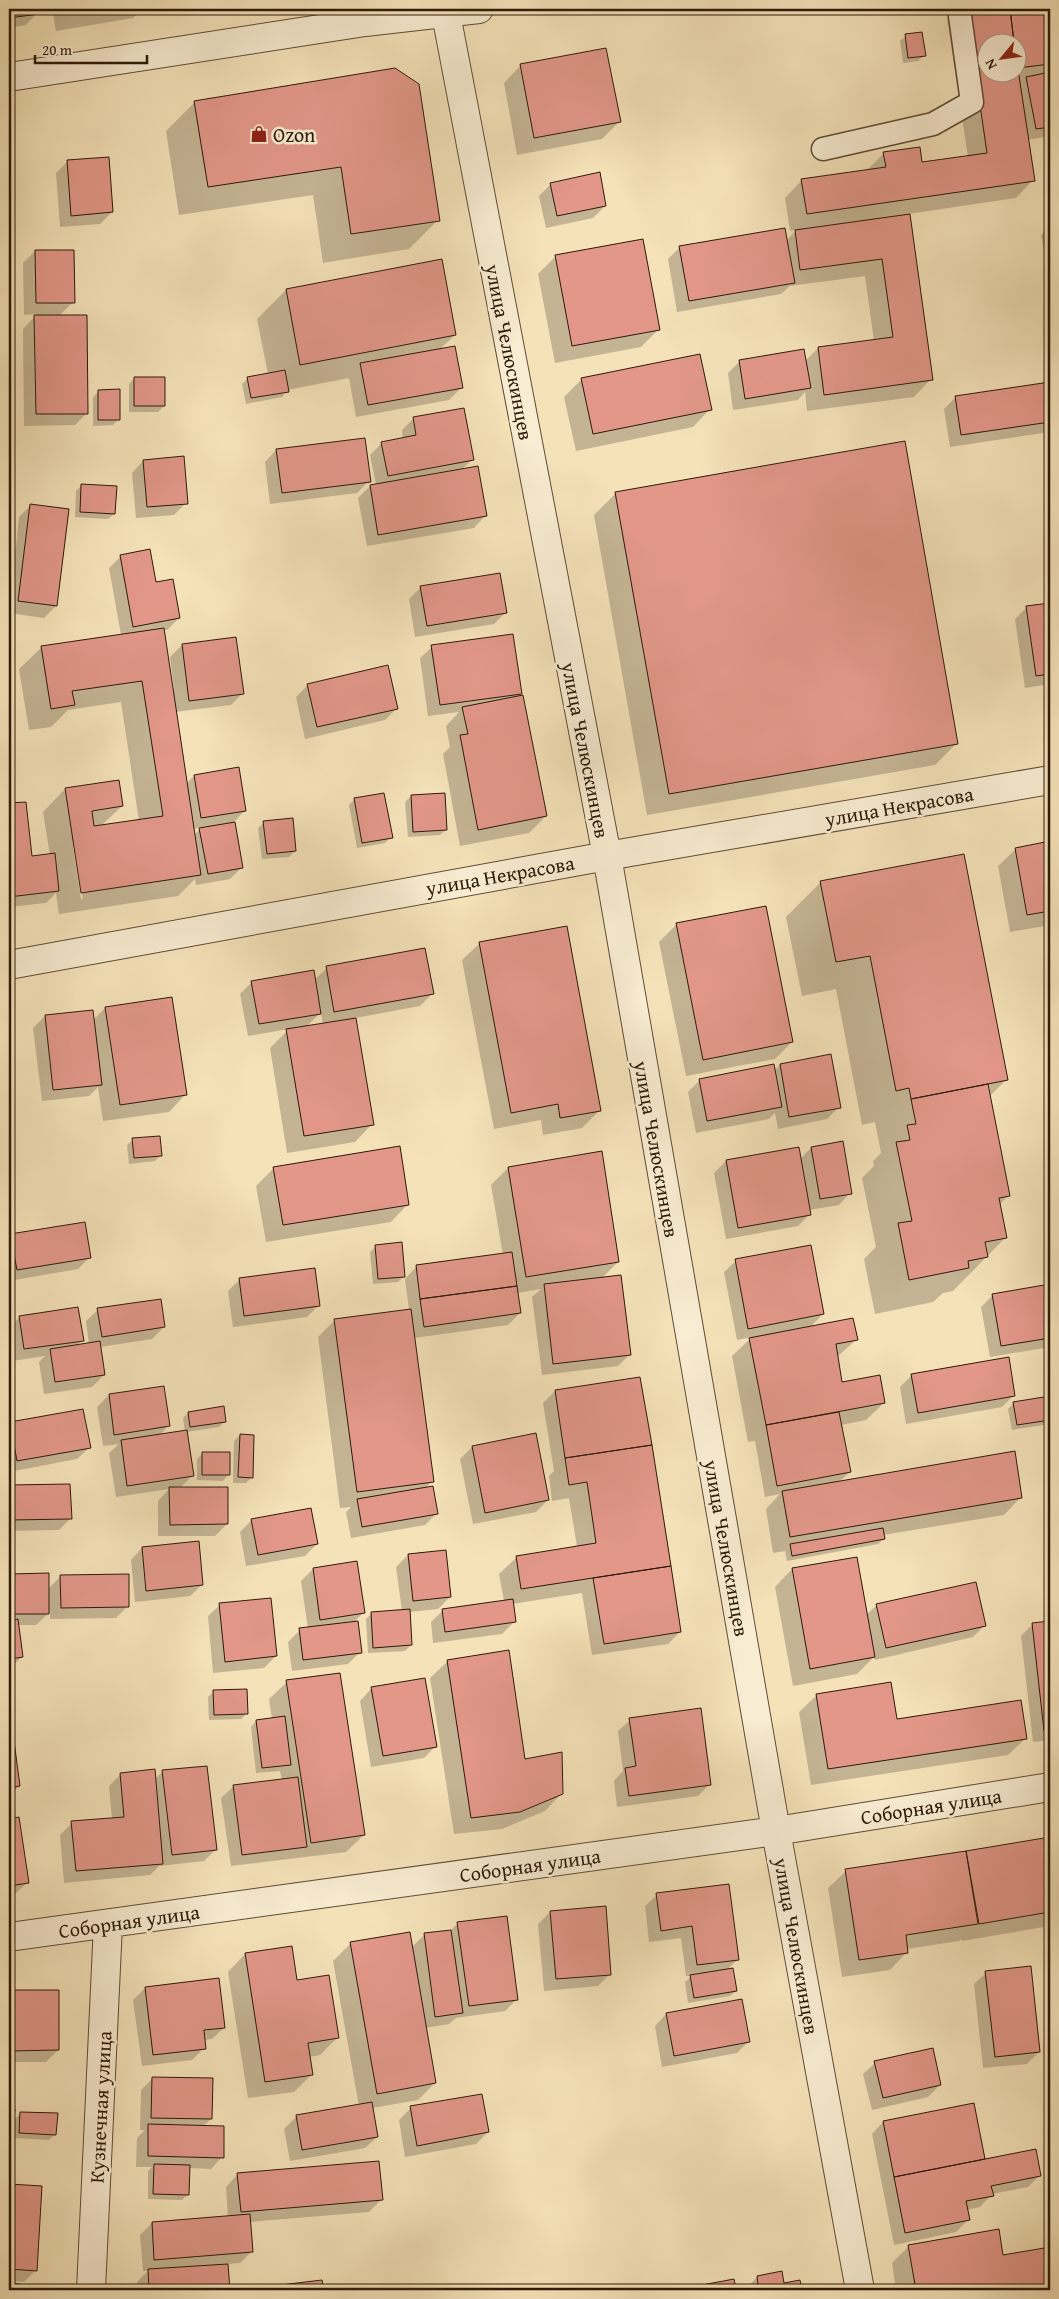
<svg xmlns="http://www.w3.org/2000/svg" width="1059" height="2299" font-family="'Gentium Book Plus',serif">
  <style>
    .shadow { fill: #0003; fill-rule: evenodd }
    .building { fill: #e29789; stroke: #2d1a0a }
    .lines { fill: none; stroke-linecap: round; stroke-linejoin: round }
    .lane-casing { stroke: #5f4c36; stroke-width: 25 }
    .street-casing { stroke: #5f4c36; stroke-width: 30 }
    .lane { stroke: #f8ecd2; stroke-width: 22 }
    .street { stroke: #f8ecd2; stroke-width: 28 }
    .labels { text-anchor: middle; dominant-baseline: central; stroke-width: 5; stroke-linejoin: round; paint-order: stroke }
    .poi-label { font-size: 20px; fill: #2d1a0a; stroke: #f8ecd2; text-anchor: start }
    .street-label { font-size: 20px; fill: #2d1a0a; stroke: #f8ecd2 }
  </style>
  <rect width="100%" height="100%" fill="#f5e2b9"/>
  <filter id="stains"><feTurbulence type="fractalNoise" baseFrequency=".004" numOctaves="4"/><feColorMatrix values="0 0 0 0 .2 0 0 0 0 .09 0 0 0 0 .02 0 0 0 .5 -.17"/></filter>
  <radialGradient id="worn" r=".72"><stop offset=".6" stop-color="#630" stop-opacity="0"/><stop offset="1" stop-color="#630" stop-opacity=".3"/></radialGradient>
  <path class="shadow" d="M9,9H37V13L26,25L9,28Z
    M52,9H142L133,18L56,31Z
    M957,9H1050V136L1027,140L1033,180L1016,198L908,214L931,379L914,397L807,411L805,392L798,400L733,410L728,373L740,361H805L818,348L874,341L865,276L790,286L781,294L677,312L668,259L680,247L786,241L796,230L790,231L785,198L802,180L866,171L884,153L921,164L968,157L947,18ZM986,42H1016V72H986Z
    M906,36L924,56L918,61L903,63L900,41Z
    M521,65L620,121L602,139L517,155L504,83Z
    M395,69L438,220L409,249L323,263L313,195L179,215L166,131L195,102Z
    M68,161L112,212L100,224L60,227L56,173Z
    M551,184L605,206L593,218L546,228L539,196Z
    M1050,226V283L1041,235Z
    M35,251L73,302L59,316L87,413L75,425L24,426L23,329L37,314L24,315L23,263Z
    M556,256L658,330L641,347L555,363L538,274Z
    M286,290L455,335L439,350L461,388L449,400L356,417L349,378L287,390L282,397L246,404L242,384L248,378L268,374L257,319Z
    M135,378L164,406L158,412H129V384Z
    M582,379L710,409L693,427L576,451L564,397Z
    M1050,383V432L950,447L944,409L956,397Z
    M99,391L119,419L113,425L93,426V397Z
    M413,419L472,460L461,470L485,516L474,528L367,546L358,498L370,486L376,485L370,455L382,443L403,439L402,430Z
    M276,450L369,481L357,493L270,504L265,462Z
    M143,461L186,503L174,515L136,518L132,473Z
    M82,485L114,514L108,519L75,517L76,491Z
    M616,493L957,743L935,765L647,815L594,515Z
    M31,505L56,606L44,618L9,613L19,517Z
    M121,556L155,584L179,618L167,630H163L172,689H174L170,657L182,645L243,693L231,705L175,712L186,784L194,776L245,810L234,822L242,867L230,879L196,885L195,879L178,896L59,914L56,893L46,903L9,907V805L25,803L31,857L50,855L43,812L65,789L122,806L101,826L139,821L121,702L68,710L51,727L29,730L19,669L42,647L121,635L109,568ZM202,827L194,835L193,829ZM73,847H75L83,899H81Z
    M421,587L506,612L494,624L415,637L409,599Z
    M1050,604V684L1025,688L1015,619L1027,607Z
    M432,647L521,693L516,698L546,816L529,833L460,846L443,754L450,747L446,726L459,712L428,716L420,658Z
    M308,685L396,709L385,720L305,739L296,697Z
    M444,794L446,830L440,835L408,837L405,802L411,796Z
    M355,799L391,837L385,843L357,848L349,805Z
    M264,823L295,851L289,857L262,859L258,828Z
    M1050,843V925L1010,932L998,866L1016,849Z
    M821,882L1007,1079L989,1097L1008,1196L999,1205L1005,1238L953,1291L943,1293L933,1302L875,1314L864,1259L876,1247L862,1178L874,1166L873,1161L881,1153L875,1122L862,1125L836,989L802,996L786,917Z
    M677,924L792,1042L775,1059L686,1076L659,942Z
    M480,943L600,1110L582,1128L543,1135L541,1120L494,1129L462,960Z
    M327,968L432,994L420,1006L355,1018L372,1124L355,1142L287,1153L270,1048L289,1029L248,1036L240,994L252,982L314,980ZM321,1013L323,1025L306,1027L316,1017Z
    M171,998L186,1094L169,1112L103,1121L98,1087L89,1096L42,1101L33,1028L45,1016L93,1020L105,1008Z
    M780,1065L839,1107L827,1119L778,1129L775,1113L769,1119L696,1133L688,1092L700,1080L774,1071Z
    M133,1140L161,1155L155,1161L129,1164L127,1145Z
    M811,1148L850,1193L839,1205L809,1210L810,1214L798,1226L726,1239L714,1173L726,1161L800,1159Z
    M274,1168L408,1204L391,1222L266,1242L256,1186Z
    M508,1168L618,1262L602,1278L630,1354L618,1366L542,1375L532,1297L541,1289L517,1293L520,1313L508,1325L414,1338L432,1481L425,1489L437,1513L425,1525L351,1538L346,1512L351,1507L340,1508L318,1337L335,1320L409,1310L405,1279L416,1267L503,1255L491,1185Z
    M11,1235L90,1257L78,1269L9,1281V1238Z
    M376,1246L404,1276L398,1282L373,1284L370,1252Z
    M736,1261L823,1314L809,1328L856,1340L837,1357L841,1383L884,1403L866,1420L841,1425L850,1472L839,1482L1021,1497L1004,1515L883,1535L884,1539L878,1544L787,1561L785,1551L773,1553L766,1509L780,1494L765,1497L755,1441L748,1442L732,1356L752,1337L737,1340L724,1272Z
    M240,1279L319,1305L307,1317L233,1327L228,1291Z
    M1050,1285V1347L990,1357L981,1307L993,1295Z
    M98,1310L164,1327L152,1339L100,1347L104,1375L92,1387L44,1394L39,1362L45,1356L12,1361L9,1328L20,1317L82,1340L77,1346L89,1344L86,1321Z
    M912,1375L1014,1395L1002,1407L906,1424L900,1387Z
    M555,1391L651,1445L680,1632L668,1644L592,1655L582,1593L512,1604L514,1622L502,1634L433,1643L431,1622L443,1610L504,1601L499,1574L517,1557L577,1547L569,1498L552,1501L549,1476L554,1471L543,1403Z
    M109,1395L168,1426L159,1436L185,1432L183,1418L188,1413L225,1421L219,1427L186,1432L192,1476L179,1489L227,1524L215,1536H158V1501L169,1489L116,1497L109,1453L119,1444L103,1446L97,1407Z
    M1050,1397V1424L1012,1430L1008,1409L1014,1403Z
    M11,1423L89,1448L77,1459L9,1472V1425Z
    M240,1435L251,1478L246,1483H233L234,1441Z
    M535,1435L548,1500L536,1512L473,1524L460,1459L472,1447Z
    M203,1453L228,1475L223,1481L197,1480V1459Z
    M69,1485L71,1518L59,1530L9,1531V1487Z
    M252,1520L317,1544L305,1556L246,1566L240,1532Z
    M142,1548L202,1585L190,1596L135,1602L131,1560Z
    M408,1555L450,1597L438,1609L409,1612L411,1645L405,1651L368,1653L366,1619L372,1613L402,1611L396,1567Z
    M356,1563L363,1613L353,1623L360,1652L348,1664L292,1671L288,1642L300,1630L308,1629L301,1581L313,1569Z
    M792,1569L866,1615L877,1605L985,1625L973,1637L875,1660L874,1657L857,1674L793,1686L775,1587Z
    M48,1574V1589L61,1576L128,1606L116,1618L50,1619V1612L36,1625H17L22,1657L9,1669V1575Z
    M220,1605L276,1656L264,1668L213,1673L208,1616Z
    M1050,1622V1740L1033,1742L1021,1636L1033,1624Z
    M448,1661L524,1760L562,1793L545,1811L502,1829L454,1834L430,1678Z
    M287,1682L364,1835L346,1852L231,1866L221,1798L233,1787L282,1780L280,1771L256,1773L251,1727L256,1721L272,1719L269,1699Z
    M371,1689L436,1746L424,1758L371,1767L360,1701Z
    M214,1691L247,1713L241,1719L209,1720L208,1697Z
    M817,1695L896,1720L1026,1738L1008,1755L811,1785L799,1712Z
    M630,1720L710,1784L698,1796L617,1807L614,1781L623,1771L618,1731Z
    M9,1727H11L19,1786L9,1796Z
    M163,1771L216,1849L204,1861L159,1866L150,1875L64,1883L60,1835L72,1823L112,1819L109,1786L121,1774L154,1780Z
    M18,1819L27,1883L15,1894L9,1895V1820Z
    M1050,1838V1926L962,1941V1939L959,1941L907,1949V1952L890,1970L842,1977L828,1888L846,1871Z
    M657,1895L737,1960L727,1970L736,1991L730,1996L688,2003L685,1982L691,1976H686L681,1938L649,1942L645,1906Z
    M550,1912L610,1974L598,1986L544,1991L538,1924Z
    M458,1923L517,1999L505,2011L456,2018L449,2024L425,2028L435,2083L418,2100L372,2108L377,2137L365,2148L290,2161L284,2129L296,2117L359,2106L333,1961L351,1943L411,1948L424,1935L450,1931Z
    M245,1954L296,1981L338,2037L320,2055L309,2057L312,2074L294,2092L248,2098L228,1972Z
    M986,1973L1039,2052L1027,2064L983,2068L974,1984Z
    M145,1988L224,2028L212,2039L204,2040V2048L192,2060L142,2066L133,2000Z
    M57,1991L58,2050L46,2062H9V1992Z
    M666,2014L749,2041L737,2053L662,2067L655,2026Z
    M875,2063L940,2085L928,2097L872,2110L863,2074Z
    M153,2078L211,2119L202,2127L222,2157L211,2169L188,2168V2194L182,2200L148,2199V2171L152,2167H136L137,2138L145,2130H140L141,2090Z
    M973,2104L984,2160L1040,2175L1028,2187L992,2194L980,2207L966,2210L968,2220L956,2232L894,2245L872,2134L883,2122Z
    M411,2108L488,2132L476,2144L405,2157L399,2120Z
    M21,2113L55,2134L49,2140L14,2138L15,2119Z
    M237,2175L381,2200L369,2212L249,2222L252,2251L240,2263L227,2264L229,2290H137V2282L148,2271H143L140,2235L152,2223L228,2217L226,2187Z
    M9,2185L41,2187L36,2270L24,2282L9,2281Z
    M909,2246L1002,2256L1050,2248V2290H896L892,2263Z
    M781,2273L783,2284L799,2281L801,2290H685H735L747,2288L757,2277Z
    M321,2281L322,2290H248Z"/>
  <path class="building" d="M9,9H38L39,14L9,18Z
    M72,9H106L73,14Z
    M966,9H1010L1014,42H986V72H1016V56L1035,181L807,214L801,179L886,167L883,152L920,147L922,162L987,153Z
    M1010,9H1050V64L1018,68L1016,42H1014Z
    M922,32L926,56L908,58L905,34Z
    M606,48L621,122L534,138L520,64Z
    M395,68L419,84L440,221L351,234L341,167L208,187L194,101Z
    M1050,72V127L1036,129L1026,77Z
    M109,157L113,212L71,216L67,160Z
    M600,172L606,206L557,216L550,183Z
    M910,214L933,380L824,395L818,347L893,337L882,259L800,270L795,230Z
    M785,228L795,283L689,301L679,246Z
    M643,239L660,330L572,346L555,255Z
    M35,250H74L75,303H36Z
    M442,259L456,335L300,365L286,289Z
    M34,315H87L88,414H36Z
    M455,346L463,388L368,405L360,363Z
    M804,349L811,388L745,399L739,360Z
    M700,354L712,410L593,434L581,378Z
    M285,370L289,392L251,398L247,377Z
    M134,377H165V406H134Z
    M1050,382V422L961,435L955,396Z
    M120,389V420H98V390Z
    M464,408L474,460L388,476L381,442L416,435L413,417Z
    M365,438L371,482L282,493L276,449Z
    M905,441L958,744L669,794L615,492Z
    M184,456L188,504L147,507L143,460Z
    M478,466L487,516L378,535L370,485Z
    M81,484L117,486L115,514L80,512Z
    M30,504L69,509L57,606L18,601Z
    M150,549L156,582L173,579L180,618L133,627L120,555Z
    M500,573L507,613L427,626L420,586Z
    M1050,603V674L1036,676L1026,606Z
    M164,628L201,875L81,893L65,788L119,780L123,806L92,811L94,826L163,816L142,681L72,691L75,705L51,709L41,646Z
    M513,634L522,694L440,705L431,645Z
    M236,637L244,694L189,701L182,644Z
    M388,665L398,709L317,727L307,684Z
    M523,695L547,816L478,830L460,735L468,734L462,707Z
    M239,767L246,811L201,818L194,775Z
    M384,793L393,838L362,843L354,798Z
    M445,793L447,830L413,832L411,795Z
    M26,802L32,856L55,853L59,891L9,897V803Z
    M293,818L296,851L267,854L263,821Z
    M235,822L243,868L208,874L199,828Z
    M1050,841V911L1027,915L1015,848Z
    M964,854L1008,1080L911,1099L909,1088L896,1091L870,956L836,962L820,881Z
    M766,906L793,1042L703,1060L676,923Z
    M567,926L601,1111L560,1118L558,1104L511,1113L479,942Z
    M425,948L434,994L334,1012L326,966Z
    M314,970L321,1014L259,1024L251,981Z
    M172,997L187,1095L120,1105L105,1007Z
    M93,1010L102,1085L53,1090L45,1015Z
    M356,1018L374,1125L304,1136L286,1029Z
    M831,1054L841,1108L789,1117L780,1064Z
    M774,1064L782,1107L707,1121L699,1079Z
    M988,1084L1010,1196L999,1198L1007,1238L985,1242L988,1257L968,1261L969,1268L909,1280L898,1223L912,1221L896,1142L910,1140L907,1125L916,1124L911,1099Z
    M160,1136L162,1156L134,1158L132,1138Z
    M843,1141L852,1194L820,1199L811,1147Z
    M400,1146L409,1205L283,1225L273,1167Z
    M799,1147L811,1215L738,1228L726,1160Z
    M602,1151L619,1262L526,1277L508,1167Z
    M85,1222L91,1258L17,1270L10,1234Z
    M402,1242L405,1277L378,1279L375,1245Z
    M811,1245L824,1314L748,1329L735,1259Z
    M512,1252L517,1286L420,1299L416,1265Z
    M315,1268L320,1306L244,1316L239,1278Z
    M621,1275L631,1355L553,1364L544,1284Z
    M1050,1284V1338L1001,1346L992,1294Z
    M517,1286L521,1313L424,1327L420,1299Z
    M161,1299L165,1327L102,1337L97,1308Z
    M78,1307L84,1341L24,1349L19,1316Z
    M411,1309L434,1482L357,1492L334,1319Z
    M853,1318L858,1340L836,1344L842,1382L880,1375L885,1403L766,1425L749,1338Z
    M100,1341L105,1375L55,1382L50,1349Z
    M1009,1357L1015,1396L918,1413L911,1374Z
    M640,1377L652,1445L565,1458L555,1390Z
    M164,1386L170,1426L114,1435L109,1394Z
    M1050,1396V1420L1017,1425L1013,1402Z
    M224,1406L226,1422L190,1427L188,1412Z
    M83,1409L91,1448L17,1461L10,1422Z
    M839,1412L851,1472L777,1486L766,1425Z
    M187,1430L194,1476L127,1486L121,1440Z
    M536,1433L549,1500L485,1513L472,1446Z
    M240,1434L254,1435L253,1478L238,1477Z
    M652,1445L671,1566L521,1589L516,1556L596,1543L587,1482L569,1485L565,1458Z
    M1015,1451L1022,1498L790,1537L782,1491Z
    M202,1452H230V1475H202Z
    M70,1484L72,1519L9,1520V1485Z
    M433,1486L438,1514L362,1527L357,1499Z
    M169,1487H228V1524L170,1525Z
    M311,1508L318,1544L258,1555L251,1519Z
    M883,1528L885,1539L792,1556L790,1544Z
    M199,1541L203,1585L146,1591L142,1547Z
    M446,1550L451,1597L413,1601L408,1554Z
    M857,1557L875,1657L810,1669L792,1568Z
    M357,1561L365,1613L320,1620L313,1568Z
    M671,1566L681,1632L604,1644L593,1578Z
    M49,1573V1614H9V1574Z
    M129,1574V1607L61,1608L60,1575Z
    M976,1582L986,1626L886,1648L876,1604Z
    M271,1598L277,1656L225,1662L219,1603Z
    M513,1599L516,1622L445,1632L442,1609Z
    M410,1609L412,1645L373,1648L371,1612Z
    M18,1619L23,1657L9,1659V1621Z
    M358,1621L362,1653L303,1660L299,1628Z
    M1050,1621V1730L1044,1731L1032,1623Z
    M509,1650L525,1759L562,1752L563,1794L520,1812L471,1818L447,1660Z
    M340,1673L365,1835L311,1843L286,1680Z
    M425,1678L437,1747L383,1756L371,1687Z
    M891,1682L897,1719L1021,1700L1027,1739L828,1769L816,1694Z
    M247,1689L248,1714L214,1715L213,1690Z
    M701,1708L711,1785L629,1796L625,1768L636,1766L629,1718Z
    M285,1716L291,1765L262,1768L256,1720Z
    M9,1726H12L20,1786L9,1788Z
    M207,1766L217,1850L172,1855L162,1770Z
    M155,1769L163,1864L76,1871L71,1821L124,1817L120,1773Z
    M298,1777L307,1847L242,1855L233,1785Z
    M19,1817L29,1883L9,1886V1819Z
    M1050,1837V1912L979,1924L966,1851Z
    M966,1851L978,1924L906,1935L908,1953L859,1960L845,1869Z
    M729,1884L739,1960L697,1965L692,1926L661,1931L656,1893Z
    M606,1906L611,1975L556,1979L550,1911Z
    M507,1916L518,2000L469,2006L457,1922Z
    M451,1930L463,2013L435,2017L424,1933Z
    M410,1932L436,2083L377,2094L350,1942Z
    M292,1946L297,1980L329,1975L339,2038L308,2043L313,2075L265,2082L245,1953Z
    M1031,1966L1040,2052L995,2057L985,1971Z
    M733,1968L737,1991L694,1998L690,1975Z
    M219,1978L225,2028L204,2030L206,2049L153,2055L145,1987Z
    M9,1990H59V2050L9,2051Z
    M742,1999L750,2042L674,2056L666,2013Z
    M933,2048L941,2085L883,2098L874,2061Z
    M152,2077L213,2078L212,2119L151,2118Z
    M482,2094L489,2132L417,2146L410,2106Z
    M372,2102L378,2137L302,2150L296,2115Z
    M974,2103L985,2159L894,2177L883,2121Z
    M9,2108L15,2109L12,2133L9,2132Z
    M20,2112L58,2113L56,2135L19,2133Z
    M148,2124L224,2126V2158L148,2156Z
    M1036,2149L1041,2176L991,2186L994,2196L966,2201L970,2220L905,2233L894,2177Z
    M379,2161L383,2200L241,2212L237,2173Z
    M154,2164L190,2165L189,2195L153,2194Z
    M9,2184L42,2186L37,2271L9,2269Z
    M250,2214L253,2252L154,2260L152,2222Z
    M999,2229L1003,2255L1050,2247V2290H916L908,2245Z
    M228,2264L230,2290H149L148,2269Z
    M782,2271L784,2283L800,2280L802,2290H686V2288L734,2279L736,2288L758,2284L757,2276Z
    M322,2280L324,2290H247V2289Z
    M9,2283L36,2286V2290H9Z"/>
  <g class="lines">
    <g class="lane-casing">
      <path id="lane" d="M823,149L933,124L972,102L959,9"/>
    </g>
    <g class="street-casing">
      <path id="street" d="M445,9L607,856L776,1831L860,2290
        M9,77L365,22L479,9
        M9,965L607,856L1050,780
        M9,1937L776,1831L1050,1787
        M91,2290L108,1924"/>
    </g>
    <use href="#lane" class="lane"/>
    <use href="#street" class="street"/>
  </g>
  <defs>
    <g id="shop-bare" transform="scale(1.35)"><path d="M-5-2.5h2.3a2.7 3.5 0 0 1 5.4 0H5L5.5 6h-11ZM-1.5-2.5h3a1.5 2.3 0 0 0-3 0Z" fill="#8f2418" stroke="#f8ecd2" stroke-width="2.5" paint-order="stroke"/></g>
  </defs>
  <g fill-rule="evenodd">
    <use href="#shop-bare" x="259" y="134"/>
  </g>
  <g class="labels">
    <g class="poi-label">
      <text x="273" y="134">Ozon</text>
    </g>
    <g class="street-label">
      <text transform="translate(510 352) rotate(79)">улица Челюскинцев</text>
      <text transform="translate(586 750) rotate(79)">улица Челюскинцев</text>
      <text transform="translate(899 806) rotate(-10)">улица Некрасова</text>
      <text transform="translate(500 875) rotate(-10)">улица Некрасова</text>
      <text transform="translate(657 1149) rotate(80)">улица Челюскинцев</text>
      <text transform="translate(727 1548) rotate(80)">улица Челюскинцев</text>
      <text transform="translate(931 1806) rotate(-9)">Соборная улица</text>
      <text transform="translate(530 1865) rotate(-8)">Соборная улица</text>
      <text transform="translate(129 1921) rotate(-8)">Соборная улица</text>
      <text transform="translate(797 1946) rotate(80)">улица Челюскинцев</text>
      <text transform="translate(100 2107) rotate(-87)">Кузнечная улица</text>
    </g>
  </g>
  <rect width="1059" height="2299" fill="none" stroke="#f5e2b9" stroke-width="30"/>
  <rect x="10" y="10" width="1039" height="2279" fill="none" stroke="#2d1a0a" stroke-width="2.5"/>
  <rect x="15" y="15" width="1029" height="2269" fill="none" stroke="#2d1a0a"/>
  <g transform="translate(1002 58) rotate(241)"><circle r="24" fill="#f8ecd2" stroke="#a79882"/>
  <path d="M0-4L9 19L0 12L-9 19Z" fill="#8f2418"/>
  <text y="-8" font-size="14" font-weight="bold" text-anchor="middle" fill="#2d1a0a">N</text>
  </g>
  <path d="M35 55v8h112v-8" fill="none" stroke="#2d1a0a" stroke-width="2.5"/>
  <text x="42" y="55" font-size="15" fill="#2d1a0a" stroke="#f8ecd2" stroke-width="4" paint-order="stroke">20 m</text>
  <rect width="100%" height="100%" filter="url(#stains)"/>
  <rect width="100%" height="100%" fill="url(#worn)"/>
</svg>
